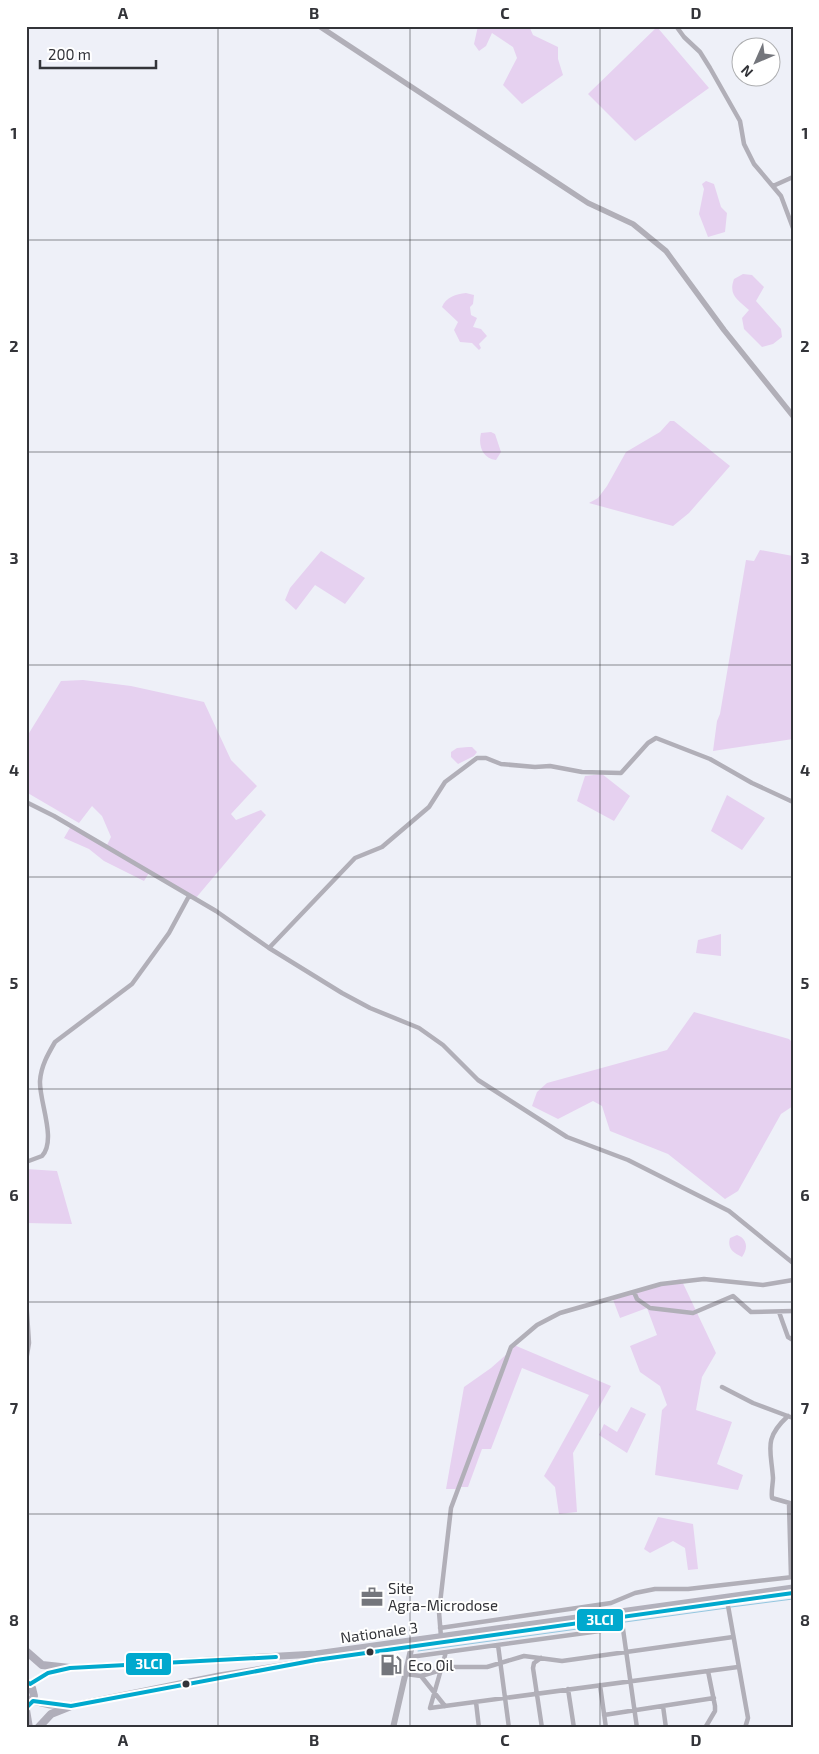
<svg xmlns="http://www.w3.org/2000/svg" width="819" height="1754" font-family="'Exo 2',sans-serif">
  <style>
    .green { fill: #e6d1f0 }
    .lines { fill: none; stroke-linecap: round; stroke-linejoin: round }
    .stream { stroke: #94c7e0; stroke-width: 1 }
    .minor { stroke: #b1afb8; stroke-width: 4.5 }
    .tertiary { stroke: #b1afb8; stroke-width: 5.5 }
    .secondary { stroke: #b0afb8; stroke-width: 6 }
    .primary { stroke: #b2b1bc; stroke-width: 7 }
    .trunk { stroke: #b0aeba; stroke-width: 8 }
    .bus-1-casing { stroke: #fff; stroke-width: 8 }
    .bus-1 { stroke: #00a9ce; stroke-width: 4 }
    .grid { fill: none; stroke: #333439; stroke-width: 1; stroke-opacity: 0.55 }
    .bus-dot { fill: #333439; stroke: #fff; stroke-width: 2 }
    .labels { text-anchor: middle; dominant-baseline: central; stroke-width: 4; stroke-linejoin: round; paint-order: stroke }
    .poi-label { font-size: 15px; fill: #333439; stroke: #fff; text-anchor: start }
    .street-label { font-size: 15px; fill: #333439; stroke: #fff }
    .line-badge { stroke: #fff; stroke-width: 2 }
    .badge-label { font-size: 14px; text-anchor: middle; font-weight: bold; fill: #fff }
    .neatline { fill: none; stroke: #333439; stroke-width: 2 }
    .grid-label { font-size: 16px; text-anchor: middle; font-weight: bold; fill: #333439 }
  </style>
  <rect width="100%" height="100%" fill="#eef0f8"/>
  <path class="green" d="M478,26H529L533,35L558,47V59L563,75L522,104L503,85L517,58L513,47L492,33L486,46L479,51L474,44Z
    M657,27L709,88L635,141L588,94Z
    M706,181L714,184L721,207L727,213L725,232L708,237L699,214L704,189L702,184Z
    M743,274L752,275L764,287L756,301L781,329L782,337L773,344L762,347L744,329L742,318L749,310C738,300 728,295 734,279Z
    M466,293L474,295L473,304L470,307L471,315L477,318L473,327L481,329L487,336L479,344L481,348L479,350L472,343L460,342L454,330L458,322L442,307C446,297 456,294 466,293Z
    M670,421H674L730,466L689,513L673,526L589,503L598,498L607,486L626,452L660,432Z
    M491,432L495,434L501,452L496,460C482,458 478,445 481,433Z
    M760,550L793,556V739L713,751L717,721L720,714L746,560L754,561Z
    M321,551L365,578L345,604L315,585L296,610L285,600L290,588Z
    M83,680L131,686L204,702L231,760L257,786L231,814L236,820L261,810L266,815L195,899L149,873L144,881L104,861L89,849L64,838L71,826L106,847L111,837L102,816L92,806L79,823L26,792V738L61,681Z
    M468,747H472L477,752L474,756L458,764L451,757V752L457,748Z
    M602,774L630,796L614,821L577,801L585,776Z
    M727,795L765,818L742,850L711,831Z
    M721,934V956L696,953L698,940Z
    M694,1012L789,1039L793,1043V1106L781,1114L738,1191L725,1199L668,1154L610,1131L602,1106L593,1101L558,1119L532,1106L537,1092L547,1083L667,1050Z
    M26,1169L57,1171L72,1224L26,1223Z
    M737,1235C748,1239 748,1249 742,1257C733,1253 727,1248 730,1238Z
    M681,1279L716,1353L702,1377L696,1410L732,1422L717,1464L743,1475L738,1490L655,1475L662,1410L667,1405L660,1386L640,1372L630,1346L657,1335L647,1308L620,1318L612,1297L655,1284Z
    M514,1345L611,1386L573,1453L577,1512L559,1514L555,1487L544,1476L589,1395L522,1368L491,1449H482L468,1487H460Z
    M508,1353L456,1489H446L464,1387L491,1368Z
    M631,1407L646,1414L627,1453L599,1435L604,1424L617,1432Z
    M658,1517L693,1524L698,1569L688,1570L685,1548L673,1541L650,1553L644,1549Z"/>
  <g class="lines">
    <path class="stream" d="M731,1607L793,1599
      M625,1622L727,1608
      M418,1651L621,1623"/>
    <path class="minor" d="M676,26L684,37L700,52L710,68L740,121L744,144L754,164L781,196L793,228
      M773,186L793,177
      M26,802L54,816L216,911L269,948L342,993L370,1008L419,1028L443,1045L478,1080L567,1137L628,1160L729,1211L793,1263
      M269,948L355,858L382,847L429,807L445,782L477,758H486L501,764L535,767L550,766L582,772L621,773L648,743L656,738L710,759L752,783L793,802
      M26,1162L42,1156C57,1140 39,1101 40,1081C41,1066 48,1054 55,1042L132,984L169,933L189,896
      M634,1292L637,1299L650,1308L693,1313L733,1296L751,1312L793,1311
      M26,1298L29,1343L26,1361
      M779,1312L788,1337L793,1340
      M722,1387L753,1403L793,1418
      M788,1416C763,1439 771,1449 773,1478C773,1484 771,1491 772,1498L793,1504
      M789,1504L791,1577
      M727,1600L748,1718L745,1728
      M621,1615L637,1728
      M440,1628L611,1603L635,1593L655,1589H688L793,1577
      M441,1637L439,1612L451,1508L511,1347L537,1325L560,1313L661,1284L704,1279L763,1285L793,1280
      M498,1645L509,1728
      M446,1652L430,1708L738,1667
      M410,1657L622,1628
      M541,1658L534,1663L533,1668L542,1728
      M406,1674L421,1676L445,1706
      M421,1676L451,1667H487L524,1656L562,1661L733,1637
      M600,1685L606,1728
      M568,1689L574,1728
      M476,1702L479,1728
      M663,1706L666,1728
      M604,1715L714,1698
      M705,1728L715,1711V1706L708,1671"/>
    <path class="tertiary" d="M319,26L588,203L633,224L666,251L724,330L793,416"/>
    <path class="secondary" d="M393,1728L413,1641"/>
    <path class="primary" d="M484,1636L793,1593
      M30,1684L48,1673L70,1668L316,1654L793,1588
      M33,1701L50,1705L71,1706L219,1676L379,1650"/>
    <path class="trunk" d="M26,1651L42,1665L70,1668
      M26,1681L32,1688L34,1696L26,1708
      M26,1710L29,1728
      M38,1728L51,1714L71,1706"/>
    <g class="bus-1-casing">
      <path id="bus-1" d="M26,1681L30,1684L48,1673L70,1668L276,1657
        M26,1708L33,1701L71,1706L316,1660L793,1593"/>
    </g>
    <use href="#bus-1" class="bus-1"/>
  </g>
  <path class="grid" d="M218,26V1728M410,26V1728M600,26V1728M26,240H793M26,452H793M26,665H793M26,877H793M26,1089H793M26,1302H793M26,1514H793"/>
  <defs>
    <g id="office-bare" transform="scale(1.725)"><path d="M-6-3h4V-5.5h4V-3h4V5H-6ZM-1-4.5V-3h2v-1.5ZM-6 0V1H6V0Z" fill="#74767c" stroke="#fff" stroke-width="2.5" paint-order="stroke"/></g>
    <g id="fuel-bare" transform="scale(1.725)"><path d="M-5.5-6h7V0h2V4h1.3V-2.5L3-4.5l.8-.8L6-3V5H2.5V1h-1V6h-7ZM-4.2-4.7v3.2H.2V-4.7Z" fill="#74767c" stroke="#fff" stroke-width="2.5" paint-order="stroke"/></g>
  </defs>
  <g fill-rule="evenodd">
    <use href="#office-bare" x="372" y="1597"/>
    <use href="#fuel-bare" x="391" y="1665"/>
  </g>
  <g class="bus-dot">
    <circle cx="370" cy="1652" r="4.5"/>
    <circle cx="186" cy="1684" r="4.5"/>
  </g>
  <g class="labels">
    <g class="poi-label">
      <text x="388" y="1588">Site<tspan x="388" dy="17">Agra-Microdose</tspan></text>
      <text x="408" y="1665">Eco Oil</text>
    </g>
    <g class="street-label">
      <text transform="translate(379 1632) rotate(-8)">Nationale 3</text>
    </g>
  </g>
  <g class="line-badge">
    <rect x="576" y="1608" width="48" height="24" rx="5" fill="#00a9ce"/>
    <rect x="125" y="1652" width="47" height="24" rx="5" fill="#00a9ce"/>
  </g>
  <g class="badge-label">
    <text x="600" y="1625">3LCI</text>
    <text x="149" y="1669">3LCI</text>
  </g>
  <rect width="819" height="1754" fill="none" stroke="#ffffff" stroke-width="55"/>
  <g transform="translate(756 62) rotate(225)"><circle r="24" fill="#ffffff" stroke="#adaeb0"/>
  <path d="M0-4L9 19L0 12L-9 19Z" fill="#74767c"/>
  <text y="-8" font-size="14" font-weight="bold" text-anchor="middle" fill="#333439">N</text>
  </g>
  <path d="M40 60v8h116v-8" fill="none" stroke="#333439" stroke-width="2.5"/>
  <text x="48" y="60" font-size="15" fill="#333439" stroke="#ffffff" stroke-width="4" paint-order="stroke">200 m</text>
  <rect x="28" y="28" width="764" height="1698" class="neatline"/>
  <g class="grid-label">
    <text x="123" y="19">A</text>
    <text x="314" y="19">B</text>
    <text x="505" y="19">C</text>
    <text x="696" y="19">D</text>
    <text x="14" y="139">1</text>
    <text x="805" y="139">1</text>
    <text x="14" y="352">2</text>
    <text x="805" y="352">2</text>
    <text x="14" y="564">3</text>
    <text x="805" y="564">3</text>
    <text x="14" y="776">4</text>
    <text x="805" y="776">4</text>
    <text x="14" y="989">5</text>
    <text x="805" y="989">5</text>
    <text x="14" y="1201">6</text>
    <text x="805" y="1201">6</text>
    <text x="14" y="1414">7</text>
    <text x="805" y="1414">7</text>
    <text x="14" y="1626">8</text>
    <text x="805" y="1626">8</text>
    <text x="123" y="1746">A</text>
    <text x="314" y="1746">B</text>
    <text x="505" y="1746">C</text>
    <text x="696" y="1746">D</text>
  </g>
</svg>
